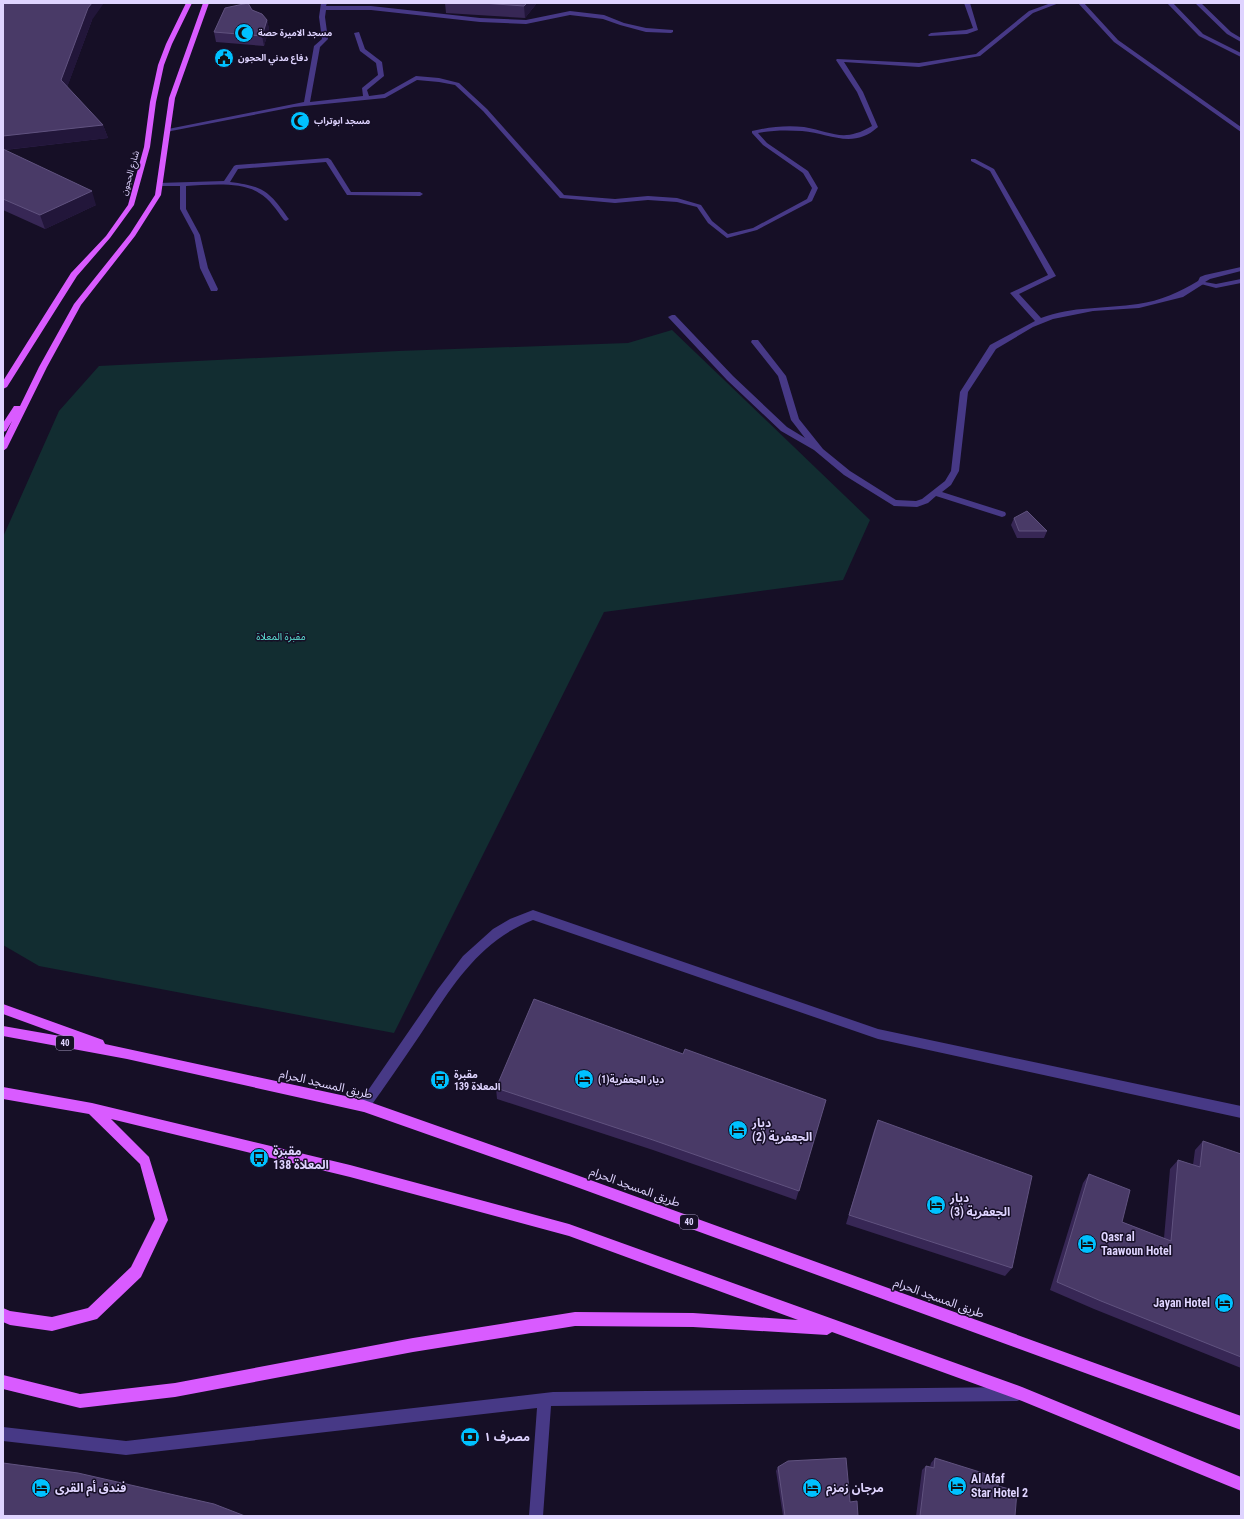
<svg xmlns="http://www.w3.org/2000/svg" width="1244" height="1519" font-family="'Roboto Condensed','Noto Sans Arabic',sans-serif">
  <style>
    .green { fill: #122d31 }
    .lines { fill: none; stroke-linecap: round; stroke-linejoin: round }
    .minor { fill: #473986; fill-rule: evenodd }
    .tertiary { fill: #473986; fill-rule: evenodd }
    .primary { fill: #d95bff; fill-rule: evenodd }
    .wall { fill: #372755 }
    .shaded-wall { fill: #22163a }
    .building { fill: #493a67; stroke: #60527f }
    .labels { text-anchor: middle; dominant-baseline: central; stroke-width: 3; stroke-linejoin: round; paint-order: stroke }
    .far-poi-label { font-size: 9px; font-weight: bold; fill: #dfd4ff; stroke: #160f26; text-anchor: start }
    .far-street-label { font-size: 9px; fill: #dfd4ff; stroke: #160f26 }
    .shield { fill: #160f26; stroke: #a399be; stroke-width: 1 }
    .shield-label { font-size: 9px; font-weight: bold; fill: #dfd4ff }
    .park-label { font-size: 10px; fill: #5de2d4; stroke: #160f26 }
    .poi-label { font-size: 10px; font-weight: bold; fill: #dfd4ff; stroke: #160f26; text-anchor: start }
    .near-street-label { font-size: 12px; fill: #dfd4ff; stroke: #160f26 }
    .near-poi-label { font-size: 12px; font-weight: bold; fill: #dfd4ff; stroke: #160f26; text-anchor: start }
  </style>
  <rect width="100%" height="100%" fill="#160f26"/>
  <path class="green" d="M672,330L870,520L843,580L604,612L394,1033L39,966L3,945V537L59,411L99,366L398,351L628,343Z"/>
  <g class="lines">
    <path class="minor" d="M321,3H327L326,6H371L480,18L526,20L570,11L604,15L624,23L646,28L673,30V32L671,33L646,32L620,25L603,19L570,15L526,24L480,22L371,10H326L325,17L328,39L320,47L310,102L363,96L362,88L378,75L376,63L360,51L354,33L359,32L365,49L382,62L384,76L367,90L369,96L384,94L416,76L439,78L459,83L487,109L564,195L615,199L648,196L677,198L701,205L712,221L728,234L753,228L807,199L812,188L803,173L763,145L752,133V131C769,127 786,125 804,127C833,132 843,143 872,126L857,92L836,60L837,59L919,63L976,54L1029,11L1051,3H1059L1033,13L980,56L919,67L844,62L863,92L878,127C853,150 829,133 802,131C787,130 773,130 758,133L767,143L808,171L818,188L812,201L757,230L727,238L708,223L697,207L677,202L648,200L615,203L560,198L483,111L455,85L439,82L417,80L385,98L294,107L166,132V130L168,129L304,102L314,46L322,39L319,17Z
      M964,3H970L978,30L967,34L929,36L928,35L931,33L966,30L973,28Z
      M1078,3H1084L1118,40L1241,127V132L1114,42Z
      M328,158L331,160L351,192H420L423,194L420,196L347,195L326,162L238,169L230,182C263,186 269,191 288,218L289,219L286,221L284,220C277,211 270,199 259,193C241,181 207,185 186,186V209L200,235L208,268L218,289L217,291H211L200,268L194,235L180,209V186H160L158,185V183L224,181L234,166L236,165Z
      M971,159H975L994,169L1056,276L1019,294L1041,318C1072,306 1105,309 1138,304C1160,301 1180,292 1198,281H1201L1205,283L1183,297L1139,308L1093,311L1053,319L1033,327L996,349L968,392L959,471L951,485L942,492L1005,512L1006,514L1005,516L1002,517L936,496L928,503L917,507L894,506L844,475L814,450L781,431L727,380L668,317L672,315H675L733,376L787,427L805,438L791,420L778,376L751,342L752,340H758L786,376L799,419L823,449L850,471L896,500L916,501L922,499L945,481L951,471L960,392L990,345L1035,321L1010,293L1048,275L990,171L971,161Z
      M533,910L878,1029L1241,1106V1118L878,1039L533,920C478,941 451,988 420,1035C403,1060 386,1085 368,1110L364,1112L360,1110L358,1106L360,1102L438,989L463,956L493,929L510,919Z
      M1017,1387L1022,1389L1024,1394L1022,1399L1017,1401L551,1406L543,1516H529L537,1408L126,1455L3,1441V1427L126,1441L553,1392Z"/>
    <path class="tertiary" d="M1167,3H1173L1203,34L1241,53V57L1199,36Z
      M1195,3H1201L1231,32L1241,38V42L1227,34Z
      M1241,267V271L1210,279L1205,282L1216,284L1241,279V283L1216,288L1197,283L1200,277L1205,275Z"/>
    <path class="primary" d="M186,3H192L172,44L164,65L156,102L150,147L134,205L110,238L77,276L7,387L3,389V381L71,273L106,236L128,205L144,147L150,102L158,65L166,44Z
      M203,3H209L175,98L161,195L135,236L81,305L47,367L7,448L3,451V440L12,421L6,431L3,432V423L14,406H20L39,367L74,304L130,234L155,195L169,98Z
      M3,1004L103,1040L105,1044L364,1100L571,1173L1241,1416V1430L571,1185L364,1112L127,1059L3,1036V1026L66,1037L3,1014Z
      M3,1087L92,1103L350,1165L569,1224L1022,1387L1241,1477V1491L1022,1401L832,1332L827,1335L693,1327L575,1326L413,1352L175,1397L80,1408L3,1389V1375L80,1394L175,1383L413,1338L575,1312L693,1313L798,1320L569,1236L350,1177L111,1119L149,1157L168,1220L166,1224L141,1277L97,1319L52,1331L10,1325L3,1322V1308L10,1311L52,1317L88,1308L131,1267L155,1219L140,1164L89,1114L3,1099Z"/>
  </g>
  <path class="wall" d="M3,3L92,20L67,87L103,125L108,138L5,150L96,205L45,229L3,210Z
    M445,3H537L525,18L446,13Z
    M252,10L267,20L269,29L264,46L216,42L214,32Z
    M1014,518L1047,531L1044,538H1017L1011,525Z
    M683,1054L826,1100L796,1200L653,1150L497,1099L496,1088Z
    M878,1120L1012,1268L1005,1276L846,1224L874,1130Z
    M1203,1141L1241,1154V1368L1094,1309L1050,1290L1083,1183L1089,1174L1122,1222L1164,1238L1170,1169L1178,1160L1193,1165L1195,1150Z
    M935,1458L998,1486L1015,1516H916L922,1470L926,1466L930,1467L931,1463Z
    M778,1467L850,1502L858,1516H783L776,1471Z"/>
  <path class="shaded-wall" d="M92,3H104L92,20L65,93L61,80L88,8Z
    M527,3H537L525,18L524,6Z
    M267,20L269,29L264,46L262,36Z
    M103,125L108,138L3,150V136Z
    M92,191L96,205L45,229L40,215Z"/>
  <path class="building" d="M3,3H92L88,8L61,80L103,125L3,136Z
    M248,3L252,10L262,14L267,20L262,36L214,32L225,8Z
    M482,3H527L524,6Z
    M3,149L92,191L40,215L3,199Z
    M1027,511L1047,531H1019L1014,518Z
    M534,999L683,1054L685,1049L826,1100L799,1191L653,1140L496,1088Z
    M878,1120L1032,1176L1012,1268L849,1215Z
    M1203,1141L1241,1154V1357L1101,1301L1057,1282L1089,1174L1130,1190L1122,1222L1171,1241L1178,1160L1200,1167Z
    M846,1458L850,1502L857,1501L858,1516H785L778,1467L788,1461Z
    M935,1458L999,1478L998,1486L1017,1491L1015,1516H920L926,1466L934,1468Z
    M3,1463L78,1473L214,1504L245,1516H3Z"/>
  <defs>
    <g id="mosque-disc" transform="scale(1)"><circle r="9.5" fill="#00c1ff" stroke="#160f26"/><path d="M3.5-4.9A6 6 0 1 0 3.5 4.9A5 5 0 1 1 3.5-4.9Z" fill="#111"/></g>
    <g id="civic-disc" transform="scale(1)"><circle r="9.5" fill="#00c1ff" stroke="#160f26"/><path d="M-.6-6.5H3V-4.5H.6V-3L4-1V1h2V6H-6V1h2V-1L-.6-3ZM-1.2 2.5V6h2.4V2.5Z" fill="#111"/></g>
    <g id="hotel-disc" transform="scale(1)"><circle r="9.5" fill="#00c1ff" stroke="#160f26"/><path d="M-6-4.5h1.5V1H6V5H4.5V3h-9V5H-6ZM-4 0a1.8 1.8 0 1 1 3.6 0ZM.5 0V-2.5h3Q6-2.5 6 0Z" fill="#111"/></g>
    <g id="bus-disc" transform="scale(1)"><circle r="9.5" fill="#00c1ff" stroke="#160f26"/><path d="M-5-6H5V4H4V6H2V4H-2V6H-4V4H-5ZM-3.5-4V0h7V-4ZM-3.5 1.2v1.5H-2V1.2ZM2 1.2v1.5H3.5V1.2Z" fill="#111"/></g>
    <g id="bank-disc" transform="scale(1)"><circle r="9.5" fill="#00c1ff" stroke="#160f26"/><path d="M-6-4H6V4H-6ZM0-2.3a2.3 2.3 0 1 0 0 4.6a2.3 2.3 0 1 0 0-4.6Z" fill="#111"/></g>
  </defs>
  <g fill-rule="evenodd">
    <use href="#mosque-disc" x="244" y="33"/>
    <use href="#civic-disc" x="224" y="58"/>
    <use href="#mosque-disc" x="300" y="121"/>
    <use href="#hotel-disc" x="584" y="1079"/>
    <use href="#bus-disc" x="440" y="1080"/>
    <use href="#hotel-disc" x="738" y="1130"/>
    <use href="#bus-disc" x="259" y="1158"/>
    <use href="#hotel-disc" x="936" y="1205"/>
    <use href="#hotel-disc" x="1087" y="1244"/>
    <use href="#hotel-disc" x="1224" y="1303"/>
    <use href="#bank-disc" x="470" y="1437"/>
    <use href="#hotel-disc" x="957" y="1486"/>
    <use href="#hotel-disc" x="41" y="1488"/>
    <use href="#hotel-disc" x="812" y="1488"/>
  </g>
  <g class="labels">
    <g class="far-poi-label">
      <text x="258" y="33">مسجد الاميرة حصة</text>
      <text x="238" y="58">دفاع مدني الحجون</text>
      <text x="314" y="121">مسجد ابوتراب</text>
    </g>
    <g class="far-street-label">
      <text transform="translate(130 173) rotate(-74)">شارع الحجون</text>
    </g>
    <g class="shield">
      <rect x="56" y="1036" width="18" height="14" rx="3"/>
      <rect x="680" y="1215" width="18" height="14" rx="3"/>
    </g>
    <g class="shield-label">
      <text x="65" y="1043">40</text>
      <text x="689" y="1222">40</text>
    </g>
    <g class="park-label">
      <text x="281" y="636">مقبرة المعلاة</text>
    </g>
    <g class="poi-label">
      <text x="454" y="1074">مقبرة<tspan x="454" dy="12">المعلاة 139</tspan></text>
      <text x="598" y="1079">ديار الجعفرية(1)</text>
    </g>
    <g class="near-street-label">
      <text transform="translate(326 1084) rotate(13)">طريق المسجد الحرام</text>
      <text transform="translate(635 1187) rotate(20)">طريق المسجد الحرام</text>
      <text transform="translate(939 1298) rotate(20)">طريق المسجد الحرام</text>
    </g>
    <g class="near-poi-label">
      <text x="752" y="1123">ديار<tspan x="752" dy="14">الجعفرية (2)</tspan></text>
      <text x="273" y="1151">مقبرة<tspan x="273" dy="14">المعلاة 138</tspan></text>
      <text x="950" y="1198">ديار<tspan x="950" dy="14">الجعفرية (3)</tspan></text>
      <text x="1101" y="1237">Qasr al<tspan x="1101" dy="14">Taawoun Hotel</tspan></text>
      <text x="1210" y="1303" text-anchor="end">Jayan Hotel</text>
      <text x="484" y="1437">مصرف ١</text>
      <text x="971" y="1479">Al Afaf<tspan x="971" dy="14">Star Hotel 2</tspan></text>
      <text x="55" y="1488">فندق أم القرى</text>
      <text x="826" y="1488">مرجان زمزم</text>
    </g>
  </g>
  <rect width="1244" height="1519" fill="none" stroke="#dfd4ff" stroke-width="8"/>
</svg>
